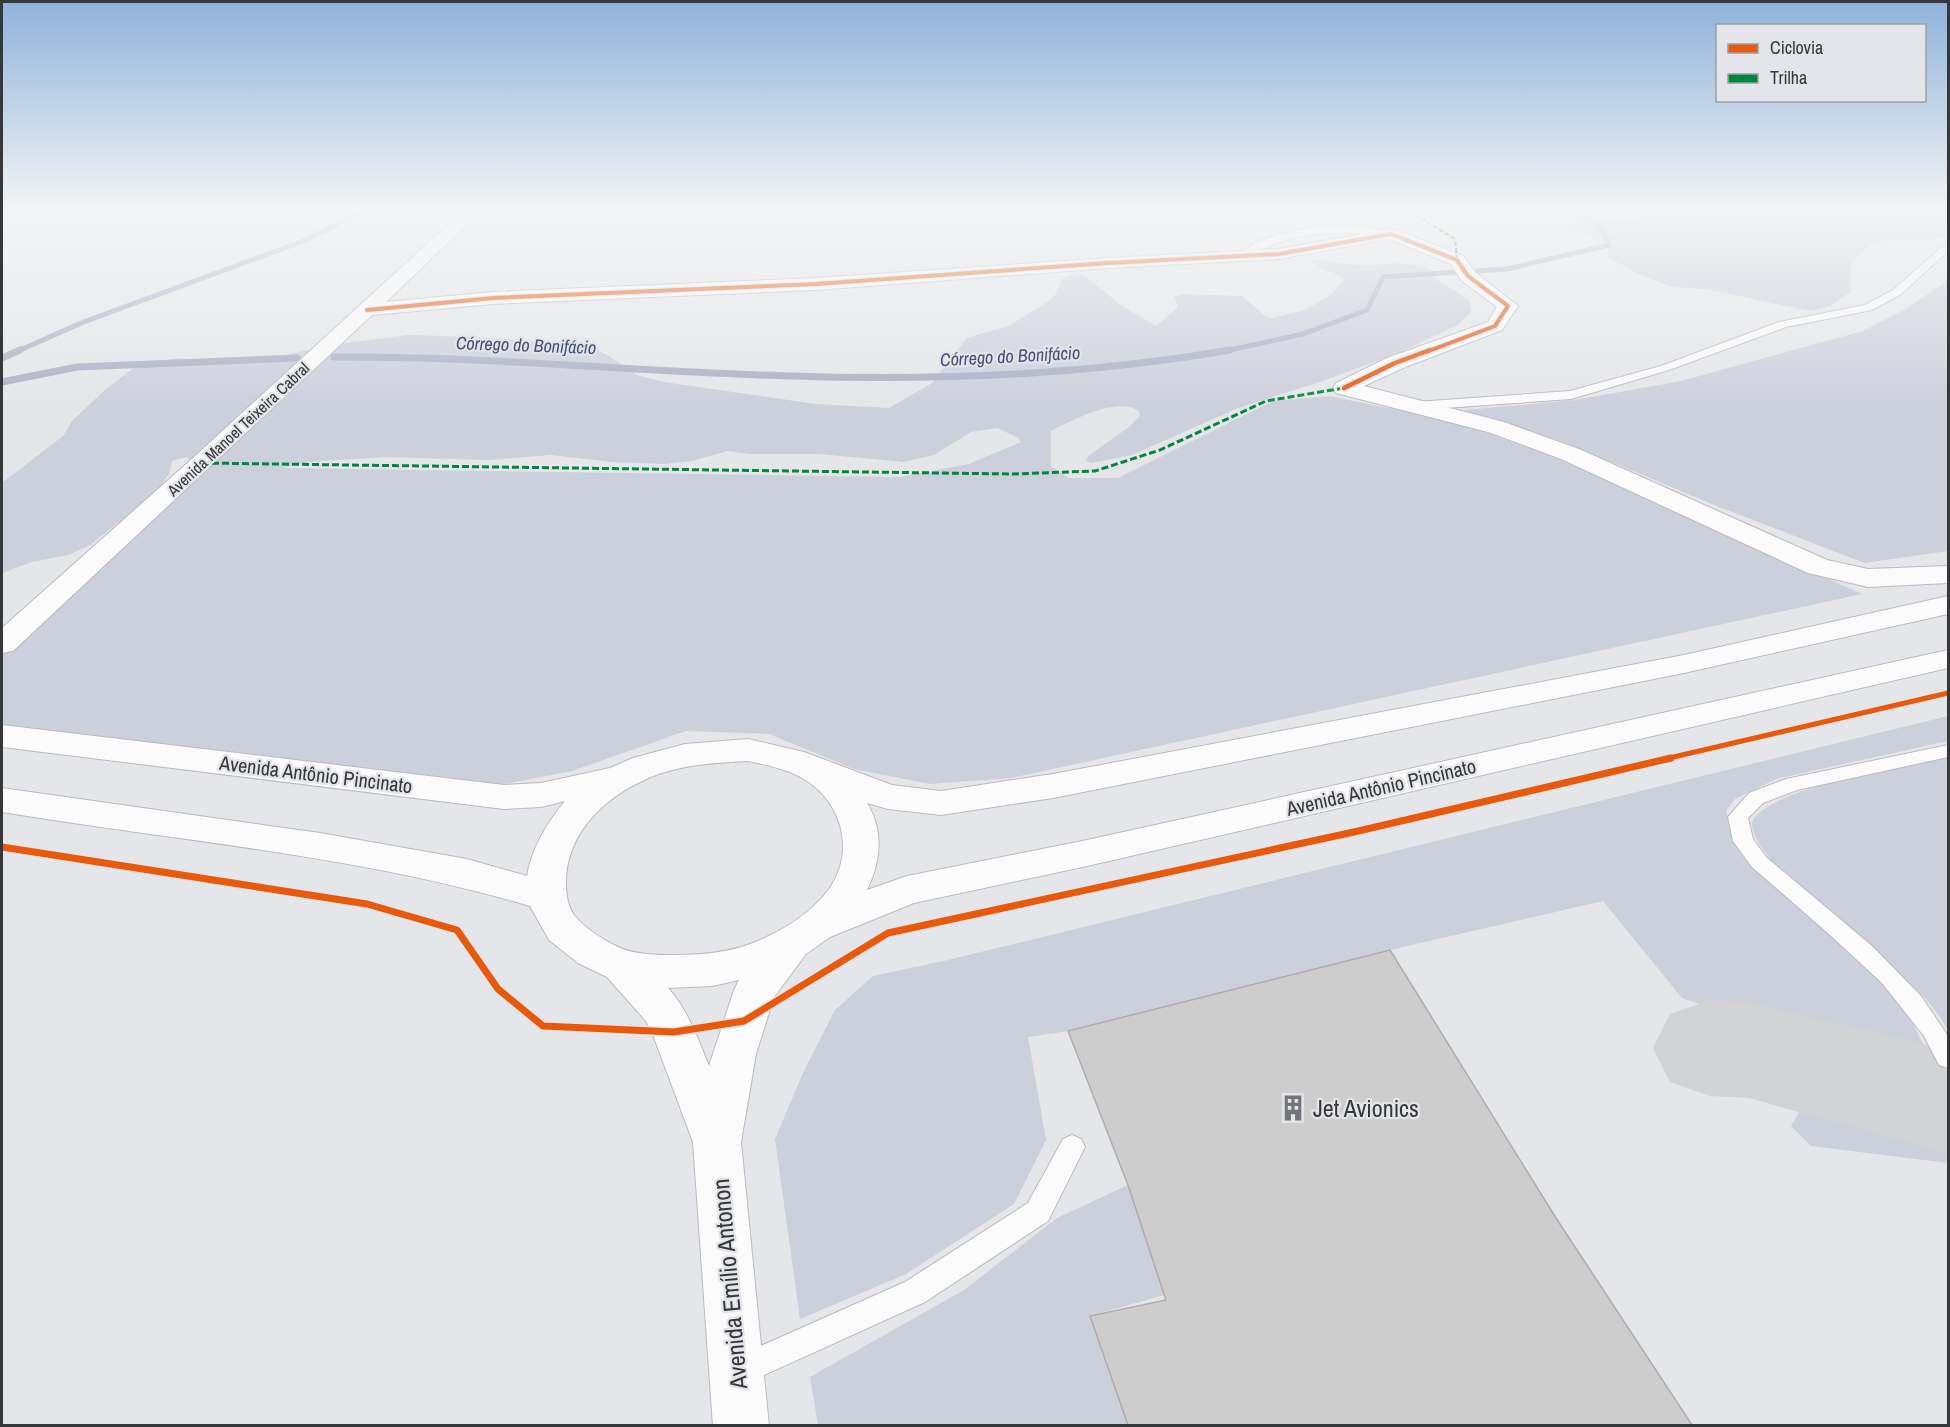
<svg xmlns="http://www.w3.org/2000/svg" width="1950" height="1427" font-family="'Archivo Narrow',sans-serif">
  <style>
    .green { fill: #cccfdc; fill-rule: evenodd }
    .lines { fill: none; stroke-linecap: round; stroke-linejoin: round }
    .stream-far1 { stroke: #aaafc4; stroke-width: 5 }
    .stream { stroke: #aaafc4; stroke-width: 7 }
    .taxiway { fill: #d2d3d4; fill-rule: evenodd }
    .building { fill: #cecdce; stroke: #adadae; stroke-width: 1.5 }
    .lane-casing { stroke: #babbbe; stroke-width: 2 }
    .street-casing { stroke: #babbbe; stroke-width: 2 }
    .primary-casing { stroke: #babbbe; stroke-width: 2 }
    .lane { fill: #fbfbfc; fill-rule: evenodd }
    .street { fill: #fbfbfc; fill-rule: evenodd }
    .primary { fill: #fbfbfc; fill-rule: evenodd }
    .quiet-far1 { stroke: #00873e; stroke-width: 2; stroke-dasharray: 5 2; stroke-linecap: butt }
    .quiet { stroke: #00873e; stroke-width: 3; stroke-dasharray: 7 3; stroke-linecap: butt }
    .cycleway-far3-casing { stroke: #e3e5eb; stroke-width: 6 }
    .cycleway-far2-casing { stroke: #e3e5eb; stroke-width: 8 }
    .cycleway-far1-casing { stroke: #e3e5eb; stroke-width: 9 }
    .cycleway-casing { stroke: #e3e5eb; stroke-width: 10 }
    .cycleway-far3 { stroke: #e8590c; stroke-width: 4 }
    .cycleway-far2 { stroke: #e8590c; stroke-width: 4.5 }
    .cycleway-far1 { stroke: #e8590c; stroke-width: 5 }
    .cycleway { stroke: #e8590c; stroke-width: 7 }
    .labels { text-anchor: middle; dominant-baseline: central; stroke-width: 4.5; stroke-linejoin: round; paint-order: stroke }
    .far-street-label { font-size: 16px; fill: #363739; stroke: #e3e5eb }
    .far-water-label { font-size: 18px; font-style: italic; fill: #474e7b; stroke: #e3e5eb }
    .street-label { font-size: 20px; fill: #363739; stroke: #e3e5eb }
    .near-poi-label { font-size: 24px; fill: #363739; stroke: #e3e5eb; text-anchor: start }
    .near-street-label { font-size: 24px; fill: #363739; stroke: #e3e5eb }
  </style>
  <rect width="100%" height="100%" fill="#e5e6e9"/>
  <path class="green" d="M1662,211H1713L1732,216L1730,211H1948V238L1887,240L1870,244L1851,264V292L1830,306L1811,311L1710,290L1669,286L1640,275L1608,257V245L1588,234L1561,227L1584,219L1637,218Z
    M1314,259L1363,266L1399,263L1429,268L1437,279L1470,301L1471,312L1459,324L1401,352L1320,382L1238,408L1132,455L1092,463L1086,461L1088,456L1129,427L1140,416L1139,411C1117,396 1073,420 1051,431V466L1068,478H1118L1273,401L1329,396L1423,415L1484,432L1551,456L1862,594L1011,778L930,784L854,769L769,734L686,731L572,771L477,789L2,727V653L165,502L197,463L186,457L172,461L169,474L156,493L90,545L68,555L32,562L2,573V483L63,436L72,421L106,389L141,362L179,359L237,362L271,358L337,344L408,335L476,337L588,346L607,355L637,375L664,382L816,404L889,408L932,383L967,338L1010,325L1047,302L1056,294L1063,278L1074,274L1084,275L1122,306L1156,326L1178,307L1174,297L1181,294L1242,296L1265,316L1272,318L1305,310L1331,295L1344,280C1335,270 1319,271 1311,261ZM998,428L1018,438L1021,442L969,464L900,477L282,468L308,462L385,457L488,460L551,455L612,462L664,464L692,461L728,451L749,454H819L904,462L934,455L971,432Z
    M1948,280V551L1864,563L1712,504L1564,442L1464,410L1575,400L1681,381L1863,331L1906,309Z
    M1948,716V741L1776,779L1735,799L1726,811L1730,830L1743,854L1772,885L1807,912L1873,972L1907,1011L1933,1065L1714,1009L1682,998L1603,901L1390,950L1068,1031L1028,1037L1046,1140L1014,1204L906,1274L800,1319L775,1139L803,1073L835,1010L873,976L948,960Z
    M1948,756V1030C1939,1014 1925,997 1911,984C1889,963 1729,846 1755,817C1782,786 1905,765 1948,756Z
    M1827,1097L1948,1133V1163L1811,1146L1791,1126L1804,1104Z
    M1128,1185L1164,1295L1090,1316L1128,1425H818L810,1377L964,1290L1057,1218Z"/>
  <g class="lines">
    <path class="stream-far1" d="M16,352L81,323L306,240L363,211
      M1221,352L1303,334L1367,310L1383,277L1507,269L1609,245L1600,226L1576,211"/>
    <path class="stream" d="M334,357C487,356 639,372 791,376C938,381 1085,375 1230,350
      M2,358L20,350
      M2,382L77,367L297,358"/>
    <path class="taxiway" d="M1710,1000L1749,1002L1948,1050V1154L1749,1098L1710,1096L1670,1082L1653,1048L1670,1014Z"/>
  </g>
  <path class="building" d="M1390,950L1556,1218L1692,1425H1128L1090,1316L1166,1300L1128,1185L1068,1031Z"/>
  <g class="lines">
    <g class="lane-casing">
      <path id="lane" d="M1334,226L1373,228L1396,234L1391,237C1339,229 1292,230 1246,258L1238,256C1262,233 1302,228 1334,226Z
        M1948,245V251L1901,294L1872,310L1786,327L1669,370L1571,399L1416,410L1410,406L1416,402L1570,391L1661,366L1779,322L1865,305L1893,290L1942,247Z
        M1948,745V757L1797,790L1763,803L1748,818L1753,839L1766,857L1872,946L1921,996L1948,1036V1068L1939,1065L1924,1036L1882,983L1829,934L1752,867L1733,841L1728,817L1749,793L1786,779Z
        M1072,1135L1081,1139L1085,1147L1048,1221L925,1302L740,1386L729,1382L725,1371L729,1360L905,1282L1028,1203L1063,1139Z"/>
    </g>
    <g class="street-casing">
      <path id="street" d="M463,211H481L386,302L493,292L816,278L1108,258L1279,249L1391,229L1397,230L1463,256L1475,272L1518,306L1502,330L1403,368L1364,386L1504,422L1579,449L1827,560L1868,569L1948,566V583L1868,587L1808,573L1561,459L1488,432L1336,393L1333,388L1336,383L1387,358L1488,322L1497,307L1461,280L1451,264L1389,239L1279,259L1108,268L816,290L493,304L372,315L13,651L2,653V628L193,458Z"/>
    </g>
    <g class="primary-casing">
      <path id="primary" d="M1948,596V614L1684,673L1053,798L941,815L888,809L867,803C884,831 881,861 867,890L907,876L1087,840L1948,650V668L1087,866L914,903L830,937L806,954L774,997L756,1054L741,1142L769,1426H713L693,1142L653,1035L646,1021L607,977L578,963L549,940L530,906C358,855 178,841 2,812V788L320,833L467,859L527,876C532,847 547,823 565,801L541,807L504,809L2,747V725L504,785L541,783L610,768L633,758L685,744L748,739L804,752L892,785L941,791L1053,774L1684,655ZM748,761C767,765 787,769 804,779C842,802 856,851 829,889C812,912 786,929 760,940C734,952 705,955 676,955C658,955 635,955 618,947C604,940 584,928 574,915C568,906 566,895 566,885C565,838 598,803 638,783C672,765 710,763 748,761ZM739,980L734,990L709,1066C698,1039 688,1010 668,988L712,986Z"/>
    </g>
    <use href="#lane" class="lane"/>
    <use href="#street" class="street"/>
    <use href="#primary" class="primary"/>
    <path class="quiet-far1" d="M1409,211L1455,239L1457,260"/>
    <path class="quiet" d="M202,463L1013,474L1095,471L1160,450L1266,401L1344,388"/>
    <g class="cycleway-far3-casing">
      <path id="cycleway-far3" d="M367,310L493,298L816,284L1108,263L1279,254L1391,234L1457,260L1468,276L1508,306L1495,326L1426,352"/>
    </g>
    <g class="cycleway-far2-casing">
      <path id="cycleway-far2" d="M1344,388L1395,363L1430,350"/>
    </g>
    <g class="cycleway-far1-casing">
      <path id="cycleway-far1" d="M1665,759L1948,693"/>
    </g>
    <g class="cycleway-casing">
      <path id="cycleway" d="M2,847L367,904L457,930L498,989L543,1026L674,1032L744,1021L888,933L1354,832L1671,758"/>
    </g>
    <use href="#cycleway-far3" class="cycleway-far3"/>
    <use href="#cycleway-far2" class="cycleway-far2"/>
    <use href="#cycleway-far1" class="cycleway-far1"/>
    <use href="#cycleway" class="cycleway"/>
  </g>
  <linearGradient id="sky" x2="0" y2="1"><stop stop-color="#8fb2da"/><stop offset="0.51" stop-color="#f3f4f5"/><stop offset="1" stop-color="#f3f4f5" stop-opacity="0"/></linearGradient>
  <rect width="1950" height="411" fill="url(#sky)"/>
  <defs>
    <g id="building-bare" transform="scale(2.07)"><path d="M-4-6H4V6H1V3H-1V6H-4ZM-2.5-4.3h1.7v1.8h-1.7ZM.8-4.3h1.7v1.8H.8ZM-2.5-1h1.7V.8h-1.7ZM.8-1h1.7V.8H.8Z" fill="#737477" stroke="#e3e5eb" stroke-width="2.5" paint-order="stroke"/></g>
  </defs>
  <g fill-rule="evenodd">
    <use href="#building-bare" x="1293" y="1108"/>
  </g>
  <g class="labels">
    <g class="far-street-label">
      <text transform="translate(238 429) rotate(-43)">Avenida Manoel Teixeira Cabral</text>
    </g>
    <g class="far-water-label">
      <text transform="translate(526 345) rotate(2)">Córrego do Bonifácio</text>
      <text transform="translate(1010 356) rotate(-3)">Córrego do Bonifácio</text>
    </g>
    <g class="street-label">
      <text transform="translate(316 774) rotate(7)">Avenida Antônio Pincinato</text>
      <text transform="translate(1381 787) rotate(-13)">Avenida Antônio Pincinato</text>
    </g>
    <g class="near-poi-label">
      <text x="1313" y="1108">Jet Avionics</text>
    </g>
    <g class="near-street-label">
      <text transform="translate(729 1284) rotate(-95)">Avenida Emílio Antonon</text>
    </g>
  </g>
  <rect width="1950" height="1427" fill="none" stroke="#363739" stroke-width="6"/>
  <rect x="1716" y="24" width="210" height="78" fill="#e3e5eb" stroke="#9e9fa4" stroke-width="1.5"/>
  <rect x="1728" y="44" width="30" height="9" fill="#e8590c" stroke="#9e9fa4" stroke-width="1.5"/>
  <text x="1770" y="54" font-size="18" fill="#363739">Ciclovia</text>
  <rect x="1728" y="74" width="30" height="9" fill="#00873e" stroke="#9e9fa4" stroke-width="1.5"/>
  <text x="1770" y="84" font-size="18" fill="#363739">Trilha</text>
</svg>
